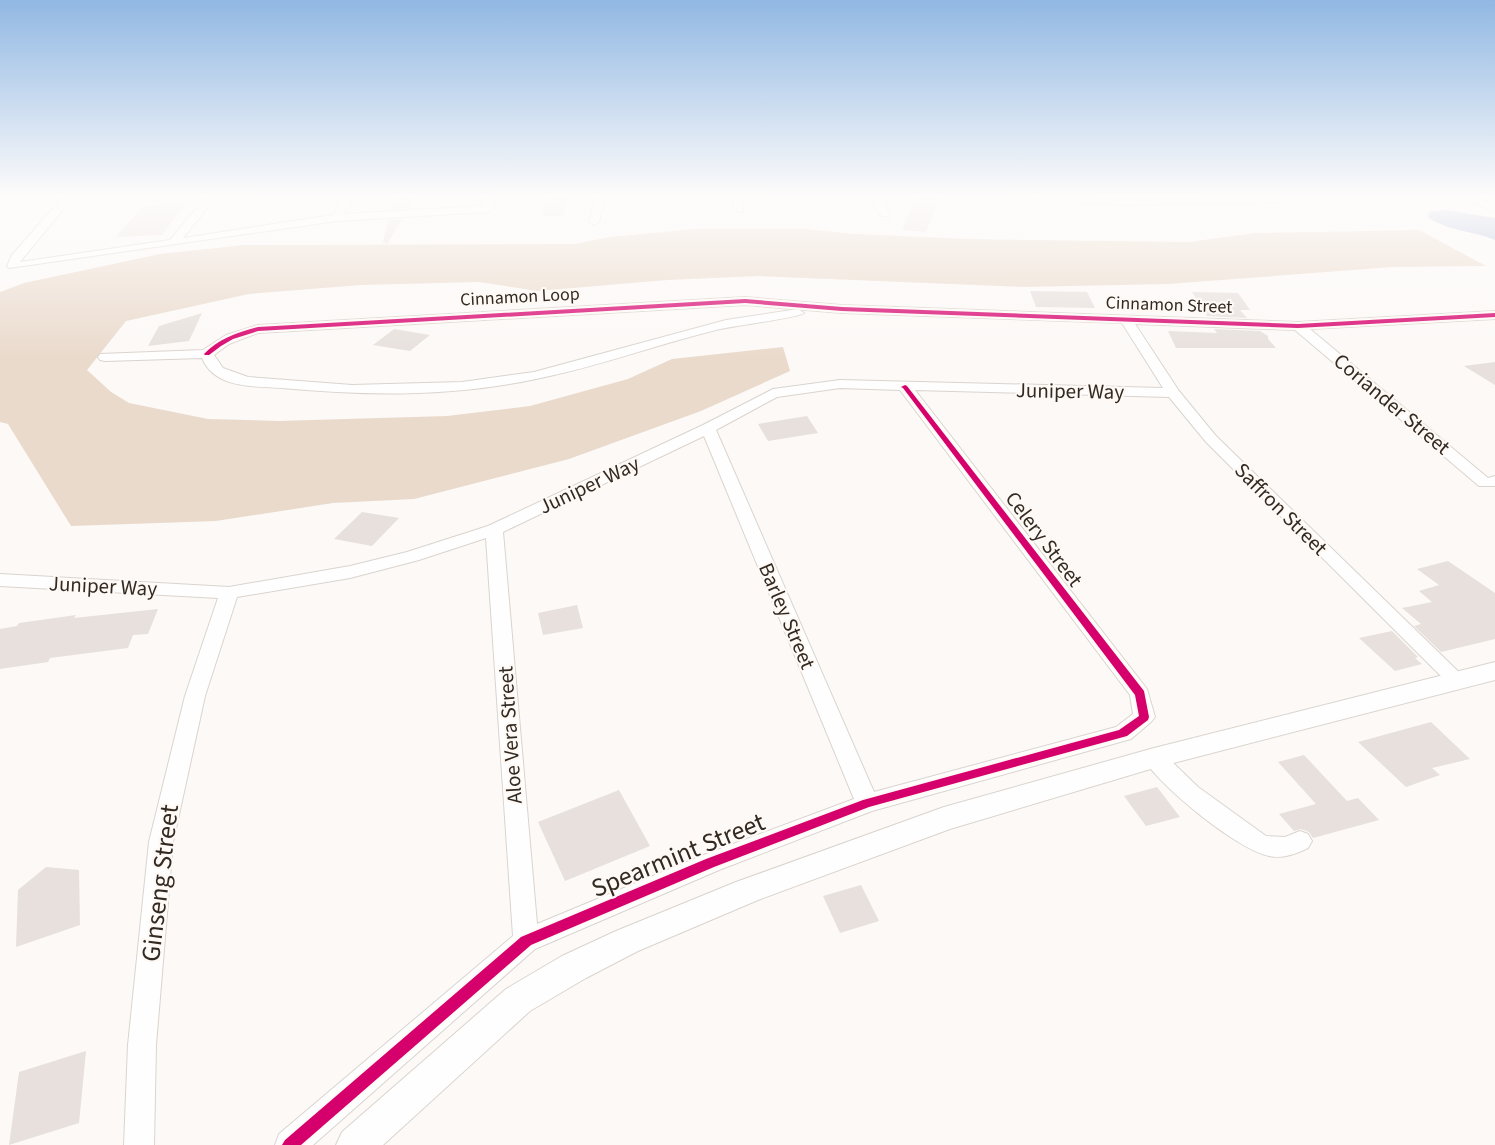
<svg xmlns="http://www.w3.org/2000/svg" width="1495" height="1145" font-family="'Source Sans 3',sans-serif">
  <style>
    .green { fill: #eadacc }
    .water { fill: #b0bfdc }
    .building { fill: #e7e0dc }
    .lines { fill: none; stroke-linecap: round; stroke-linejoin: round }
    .minor-casing { stroke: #dad4ce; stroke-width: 2 }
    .tertiary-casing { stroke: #dad4ce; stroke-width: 2 }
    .minor { fill: #fffefe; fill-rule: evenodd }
    .tertiary { fill: #fffefe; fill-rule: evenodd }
    .cycleway-casing { stroke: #fef9f5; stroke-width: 4 }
    .cycleway { fill: #d6006c; fill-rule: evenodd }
    .labels { text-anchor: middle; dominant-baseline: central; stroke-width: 4.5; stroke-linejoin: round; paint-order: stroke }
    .far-street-label { font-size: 18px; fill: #322a22; stroke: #fef9f5 }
    .street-label { font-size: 21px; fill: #322a22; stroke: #fef9f5 }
    .near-street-label { font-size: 26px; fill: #322a22; stroke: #fef9f5 }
  </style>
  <rect width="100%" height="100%" fill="#fcf9f7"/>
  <path class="green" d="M695,229H806L855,234L968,239L1189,242L1254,233L1419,230L1486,266L1393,267L1168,284L1023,287L759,276L668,280L537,291L479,282L361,285L249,294L126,321L87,370L111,392L129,403L208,419L279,421L447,416L530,406L628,379L672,359L783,347L790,371L701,411L569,459L414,499L333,503L216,521L71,526L8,424L0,422V292L24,283L160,254L244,245L575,244L610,237Z"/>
  <path class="water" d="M1446,210L1495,218V240C1474,231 1447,231 1428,217L1429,212Z"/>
  <path class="building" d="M395,197H415L409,208L391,209Z
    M547,197H567L563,216H542Z
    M916,197H940L926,232L902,230Z
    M185,204L162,235L116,237L143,206Z
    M402,219L387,244L383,242L388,220Z
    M1030,291L1087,292L1095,308L1036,307Z
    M1192,292L1238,293L1250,310H1240L1247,318L1207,316Z
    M202,313L189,341L148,346L159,326Z
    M394,329L430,335L410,351L373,345Z
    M1214,329L1260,331L1268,336V339L1276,348H1176L1168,331L1217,333Z
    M1495,362V385L1464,366Z
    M807,416L818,433L768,441L758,424Z
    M362,512L399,518L372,546L334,539Z
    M1448,561L1495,593V639L1441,652L1414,626L1421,624L1402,608L1432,602L1419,591L1439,585L1417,569Z
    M577,605L583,628L543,635L538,613Z
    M158,609L148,634L133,635L128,648L50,658L48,662L0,669V629L17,626L19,623L76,615L74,618Z
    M1392,631L1418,657L1415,658L1422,664L1395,671L1359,638Z
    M1431,722L1470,759L1432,768L1440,775L1406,787L1358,742Z
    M1304,755L1347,801L1358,798L1379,820L1313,838L1309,832L1301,829L1294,831L1279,814L1316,804L1278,762Z
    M1157,787L1180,817L1146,826L1124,796Z
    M619,790L650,846L565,881L538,822Z
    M46,867L79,870L80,925L16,947L18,890Z
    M861,885L879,921L840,933L823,896Z
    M86,1051L79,1123L9,1145L19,1072Z"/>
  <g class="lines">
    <g class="minor-casing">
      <path id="minor" d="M63,197H73L20,262L170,240L206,197H216L183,238L333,215L343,197H353L344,214L483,206L485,197H495L493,209L488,212L337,221L9,268L7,266L12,255Z
        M595,197H605L599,222L594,225L589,222Z
        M733,197H743V212L734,210Z
        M870,197H880L890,214L889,216H881Z
        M1035,197L1123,199L1378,197L1373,200L1123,205L1040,200Z
        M1461,197H1475L1495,205V212Z
        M745,297L842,305L1298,322L1495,311V319L1310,329L1488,478L1495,476V486H1479L1295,330L1135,324L1179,391L1216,436L1467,680L1464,685L1457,687L1450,685L1206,442L1169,397L915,390L1147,689L1155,717L1151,722L1131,739L872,811L719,870L535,949L313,1145H275L279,1134L513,936L486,538L419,560L350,578L237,597L205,696L173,842L156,1045L154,1145H124L128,1045L149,842L185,696L218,598L0,586V574L229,587L350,566L407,552L488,526L703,425L773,389L840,380L1163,388L1122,323L842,313L745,305L258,333L229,344L214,355L223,368L248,377L352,385L462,382L534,372L726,320L798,309L804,313C798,318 731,326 716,330C655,345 597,367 536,379C452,397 367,396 282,388C254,386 215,389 202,358L105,361L100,360L98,357L100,354L203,350L226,335L258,325ZM840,388L900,390L1130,695L1133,714L1116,727L874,792L716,430L777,397ZM704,436L854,799L701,856L537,924L503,532Z
        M1154,750L1162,752L1198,787L1266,836L1285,837L1300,831L1308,834L1312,841L1308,848C1296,854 1282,859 1269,856C1238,850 1158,785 1143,758L1146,752Z"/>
    </g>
    <g class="tertiary-casing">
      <path id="tertiary" d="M1495,662V680L1154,768L950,829L758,900L638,951L586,978L530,1011L383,1145H336L342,1132L506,989L562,956L616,931L736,882L944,807L1154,748Z"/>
    </g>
    <use href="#minor" class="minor"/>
    <use href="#tertiary" class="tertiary"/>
    <g class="cycleway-casing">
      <path id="cycleway" d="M745,299L842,307L1298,324L1495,313V317L1298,328L842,311L745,303L258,331L233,339L221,346L209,355H205L204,354C218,339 238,332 258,327Z
        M905,385L907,386L1144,691L1149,717L1148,720L1127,736L869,807L714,867L531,945L301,1145H282L285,1140L521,937L706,859L863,800L1119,730L1139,716L1135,695L903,388L901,387Z"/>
    </g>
    <use href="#cycleway" class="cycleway"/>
  </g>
  <linearGradient id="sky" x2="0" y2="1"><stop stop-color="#91b8e3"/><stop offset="0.55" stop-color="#fefcfb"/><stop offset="1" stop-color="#fefcfb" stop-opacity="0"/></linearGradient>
  <rect width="1495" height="357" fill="url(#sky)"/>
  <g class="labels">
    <g class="far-street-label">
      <text transform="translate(520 297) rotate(-3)">Cinnamon Loop</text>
      <text transform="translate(1169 305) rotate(2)">Cinnamon Street</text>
    </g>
    <g class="street-label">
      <text transform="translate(1070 391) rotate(1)">Juniper Way</text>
      <text transform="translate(1392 404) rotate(40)">Coriander Street</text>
      <text transform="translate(589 485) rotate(-25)">Juniper Way</text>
      <text transform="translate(1281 509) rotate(45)">Saffron Street</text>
      <text transform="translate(1044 539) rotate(53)">Celery Street</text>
      <text transform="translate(103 586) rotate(3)">Juniper Way</text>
      <text transform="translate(787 616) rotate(67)">Barley Street</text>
      <text transform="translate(510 735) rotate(-94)">Aloe Vera Street</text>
    </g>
    <g class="near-street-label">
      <text transform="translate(678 855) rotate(-22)">Spearmint Street</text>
      <text transform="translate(160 883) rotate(-83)">Ginseng Street</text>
    </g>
  </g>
</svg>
